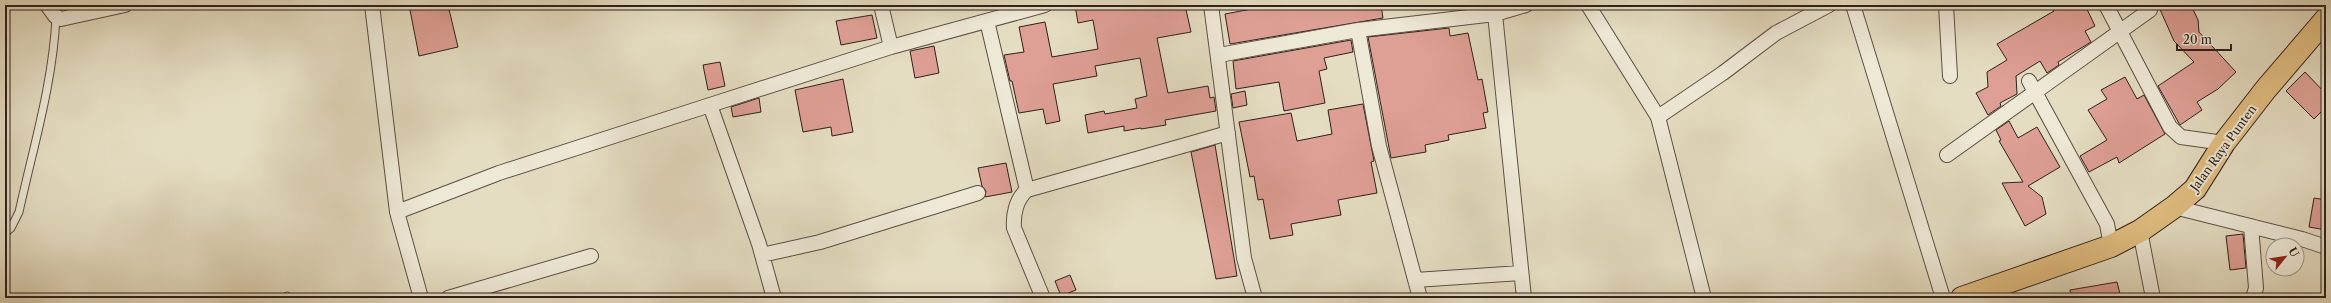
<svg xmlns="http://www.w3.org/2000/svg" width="2331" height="303" font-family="'Libre Caslon Text',serif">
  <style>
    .building { fill: #de9f95; stroke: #2e201b }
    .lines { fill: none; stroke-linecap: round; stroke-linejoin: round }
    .service-casing { stroke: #5c4f45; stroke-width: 9 }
    .minor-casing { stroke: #5c4f45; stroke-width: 16 }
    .primary-casing { stroke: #2e201b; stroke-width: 24 }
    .service { stroke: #eee9d7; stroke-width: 7 }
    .minor { stroke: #eee9d7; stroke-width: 14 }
    .primary { stroke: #e2be81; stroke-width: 22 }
    .labels { text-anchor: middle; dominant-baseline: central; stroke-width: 4; stroke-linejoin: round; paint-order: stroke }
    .street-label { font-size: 12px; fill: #2e201b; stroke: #eee9d7 }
  </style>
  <rect width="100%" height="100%" fill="#e5ddc2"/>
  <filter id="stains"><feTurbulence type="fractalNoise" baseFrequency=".005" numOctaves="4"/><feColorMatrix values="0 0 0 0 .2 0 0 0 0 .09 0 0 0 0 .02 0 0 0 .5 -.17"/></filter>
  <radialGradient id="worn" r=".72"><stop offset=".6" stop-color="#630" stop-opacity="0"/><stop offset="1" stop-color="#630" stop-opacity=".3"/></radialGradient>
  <path class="building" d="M409,5H448L458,47L419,56Z
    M1075,5H1185L1191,32L1157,38L1168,93L1208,86L1210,98L1214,97L1216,111L1165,120L1166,125L1141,129V128L1124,131V126L1088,133L1085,115L1104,111L1105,114L1137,108L1135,99L1147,96L1140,58L1095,66L1097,76L1053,84L1060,121L1046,124L1043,109L1019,113L1012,81H1010L1004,55L1024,52L1019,27L1045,22L1052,57L1098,49L1093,20L1078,23Z
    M1261,5H1381L1383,18L1230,44L1225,14L1262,7Z
    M2051,5H2085L2095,26L2085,31L2091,42L2058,62L2059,65L2047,73L2040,61L2016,76L2017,94L2000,103L2001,106L1988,115L1976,93L1988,87L1987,72L2007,60L1997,44L2054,11Z
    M2158,5H2191L2198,20L2199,32L2236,72L2218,89L2197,102L2202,110L2180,125L2158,86L2194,62L2174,41Z
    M872,15L877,38L841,45L836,21Z
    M1449,28L1450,36L1468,33L1478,80L1482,79L1488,112L1483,113L1486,128L1448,135L1449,140L1425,145L1426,152L1391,158L1368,37Z
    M1351,40L1353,52L1324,58L1327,69L1319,71L1325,103L1284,111L1279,82L1236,89L1233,61Z
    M934,46L939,73L915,78L910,51Z
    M720,62L725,86L708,90L703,65Z
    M2305,72L2326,94V107L2314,119L2286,91Z
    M2125,77L2137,99L2144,95L2165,134L2119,163L2117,157L2089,172L2080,156L2107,140L2088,110L2107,99L2101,90Z
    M843,79L853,132L832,136L831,127L803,132L795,90Z
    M1245,91L1247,105L1233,108L1231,94Z
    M759,98L761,112L733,117L731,107Z
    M1363,104L1374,161L1371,162L1377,193L1338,200L1341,215L1291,224L1293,235L1270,239L1263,199L1258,200L1254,176L1250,177L1239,122L1291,113L1297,141L1332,134L1328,110Z
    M2009,121L2018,138L2037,127L2060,167L2028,186L2042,197L2046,214L2025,226L2002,183L2023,182L1999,141L2001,140L1996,130Z
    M1215,145L1237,276L1216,279L1191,152Z
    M1006,163L1012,192L985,197L986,191L982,186L978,168Z
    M2314,198L2326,200V230L2309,227Z
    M2243,234L2246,268L2230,270L2226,236Z
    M1070,275L1076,290L1061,296L1055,281Z
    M2117,282L2121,298H2071L2070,290Z"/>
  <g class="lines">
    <g class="service-casing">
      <path id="service" d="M5,233L11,228L19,212C33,148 53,83 56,17
        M287,296L288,298"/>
    </g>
    <g class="minor-casing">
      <path id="minor" d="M47,5L55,16L61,19L125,5
        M372,5L397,212L421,298
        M881,5L891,47
        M1211,5L1244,258L1255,298
        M1588,5L1658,117
        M1853,5L1943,298
        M1946,5L1950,76
        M2106,5L2170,127L2181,137L2224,143
        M1495,14L1524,298
        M987,21L1027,190
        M1358,30L1379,146L1420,298
        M1219,55L1358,30L1495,14L1526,5
        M2029,81L2107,224L2111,246
        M1947,155L2150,10
        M2174,207L2302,239L2326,247
        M397,212L499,173L710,105
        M2251,226L2256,288L2253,298
        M2140,231L2153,298
        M762,255L820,242L978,193
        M1415,280L1521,273
        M448,298L591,256
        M774,298L759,244L710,105L891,47L1045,5
        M1043,298L1014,228C1013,215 1016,199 1027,190L1228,133
        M1704,298L1658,117L1723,73L1776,33L1829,5"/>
    </g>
    <g class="primary-casing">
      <path id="primary" d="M1962,298L2111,246L2140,231L2174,207L2195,189L2224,143L2266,89L2326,19"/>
    </g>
    <use href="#service" class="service"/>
    <use href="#minor" class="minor"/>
    <use href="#primary" class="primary"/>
  </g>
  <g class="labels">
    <g class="street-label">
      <text transform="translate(2223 148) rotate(-54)">Jalan Raya Punten</text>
    </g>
  </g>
  <rect width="2331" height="303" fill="none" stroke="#e5ddc2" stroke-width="20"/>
  <rect x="6" y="6" width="2319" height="291" fill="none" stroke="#2e201b" stroke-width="2"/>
  <rect x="10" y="10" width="2311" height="283" fill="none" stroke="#2e201b"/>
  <g transform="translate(2285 257) rotate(60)"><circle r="19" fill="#eee9d7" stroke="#a1998c"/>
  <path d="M0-3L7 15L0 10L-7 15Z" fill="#8f2418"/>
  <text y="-6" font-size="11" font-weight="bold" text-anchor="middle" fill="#2e201b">U</text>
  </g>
  <path d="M2177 44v6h54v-6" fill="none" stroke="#2e201b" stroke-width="2"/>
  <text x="2183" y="44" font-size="12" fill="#2e201b" stroke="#eee9d7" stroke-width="3" paint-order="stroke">20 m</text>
  <rect width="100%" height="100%" filter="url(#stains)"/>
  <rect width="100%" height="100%" fill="url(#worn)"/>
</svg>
